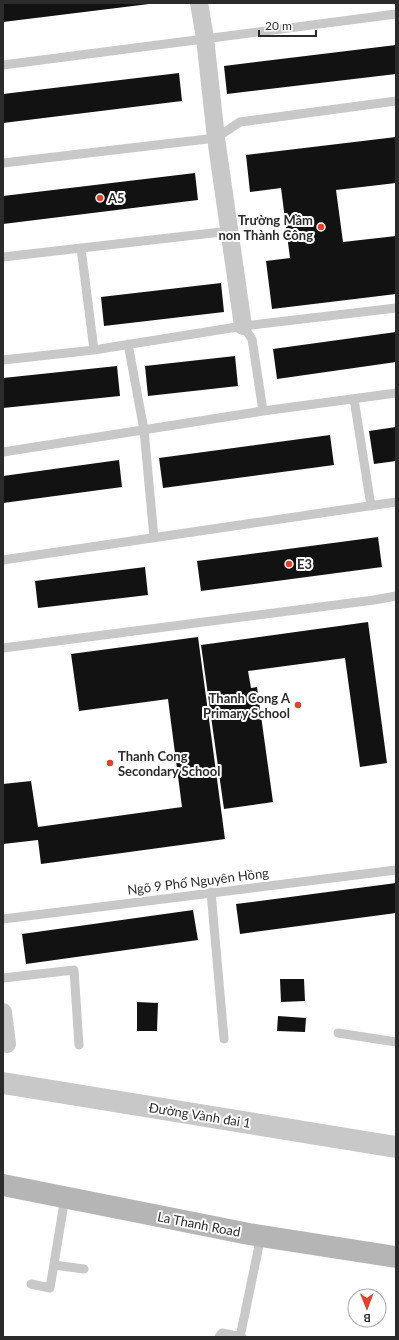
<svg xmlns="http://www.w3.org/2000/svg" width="399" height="1340" font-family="Lato,sans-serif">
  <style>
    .building { fill: #121212 }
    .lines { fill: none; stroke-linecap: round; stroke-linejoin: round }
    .service { stroke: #c8c8c8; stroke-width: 9 }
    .minor { stroke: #c8c8c8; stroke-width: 18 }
    .tertiary { stroke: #c8c8c8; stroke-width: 22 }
    .secondary { stroke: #b5b5b5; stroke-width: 22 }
    .poi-dot { fill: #e4402c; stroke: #fff; stroke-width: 1.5 }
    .labels { text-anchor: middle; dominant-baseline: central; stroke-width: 4; stroke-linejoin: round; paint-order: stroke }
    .poi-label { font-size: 13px; font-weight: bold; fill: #2b2b2b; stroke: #fff; text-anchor: start }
    .street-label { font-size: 13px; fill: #2b2b2b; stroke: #fff }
  </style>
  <rect width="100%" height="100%" fill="#fff"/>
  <path class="building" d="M3,3H148L149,4L3,22Z
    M396,45V74L227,94L224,66Z
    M179,73L182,101L3,123V94Z
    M396,137V183L336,190L343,242L396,236V294L272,309L266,261L290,258L281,188L250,192L246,155Z
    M195,173L198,200L3,224V196Z
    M221,283L224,312L104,326L101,297Z
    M396,332V362L277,379L273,349Z
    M235,356L238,386L148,396L145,366Z
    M117,366L120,396L3,408V378Z
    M396,427V461L374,464L369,431Z
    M330,435L334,465L163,488L159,458Z
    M119,460L122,487L3,503V476Z
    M378,537L382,567L201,591L197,561Z
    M145,567L148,595L38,608L35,581Z
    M368,622L387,763L360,767L345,658L248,671L251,688L257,687L273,802L224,809L201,645Z
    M198,637L225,839L41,864L38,840L3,844V784L31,781L38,827L182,807L168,699L79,711L71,654Z
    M396,883V913L240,934L236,904Z
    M193,910L198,940L26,964L22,934Z
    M280,979H304L305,1001L281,1002Z
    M137,1002L158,1003L157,1031H137Z
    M278,1016L306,1018L305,1032L277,1031Z"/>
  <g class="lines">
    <path class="service" d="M3,65L396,14
      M3,163L216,138L240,122L396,101
      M81,248L94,350
      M3,257L230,231
      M243,326L252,339L263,411
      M128,344L144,430L154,538
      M3,360L94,350L243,326L396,308
      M354,399L371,506
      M3,452L263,411L396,393
      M3,560L396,502
      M3,648L374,600L396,596
      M211,892L224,1039
      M3,919L396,870
      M3,978L74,970L79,1045
      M338,1033L396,1042
      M54,1265L84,1269
      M31,1284L50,1288L65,1197
      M219,1337L222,1333L242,1337
      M240,1337L261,1236"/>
    <path class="minor" d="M199,3L205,38L216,138L243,326
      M3,1012L7,1044"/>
    <path class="tertiary" d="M3,1083L396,1147"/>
    <path class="secondary" d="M3,1185L249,1234L396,1257"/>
  </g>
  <g class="poi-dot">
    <circle cx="100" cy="198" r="4"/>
    <circle cx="321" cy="227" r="4"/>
    <circle cx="289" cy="564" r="4"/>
    <circle cx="298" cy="705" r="4"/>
    <circle cx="110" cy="763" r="4"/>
  </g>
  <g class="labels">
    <g class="poi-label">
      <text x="108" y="198">A5</text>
      <text x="313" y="220" text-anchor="end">Trường Mầm<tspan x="313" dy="15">non Thành Công</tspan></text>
      <text x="297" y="564">E3</text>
      <text x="290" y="698" text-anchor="end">Thanh Cong A<tspan x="290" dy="15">Primary School</tspan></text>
      <text x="118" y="756">Thanh Cong<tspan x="118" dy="15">Secondary School</tspan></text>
    </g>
    <g class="street-label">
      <text transform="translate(198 881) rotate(-7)">Ngõ 9 Phố Nguyên Hồng</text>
      <text transform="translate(200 1115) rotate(9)">Đường Vành đai 1</text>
      <text transform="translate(199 1224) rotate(11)">La Thanh Road</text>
    </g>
  </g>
  <rect width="399" height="1340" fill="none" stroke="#2b2b2b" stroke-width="8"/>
  <g transform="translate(367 1308) rotate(179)"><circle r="19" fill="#ffffff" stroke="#aaaaaa"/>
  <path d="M0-3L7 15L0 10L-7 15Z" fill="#e4402c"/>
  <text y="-6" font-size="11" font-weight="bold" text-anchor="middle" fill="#2b2b2b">B</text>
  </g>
  <path d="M259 30v6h57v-6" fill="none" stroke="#2b2b2b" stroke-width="2"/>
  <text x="265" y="30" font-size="12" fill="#2b2b2b" stroke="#ffffff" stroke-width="3" paint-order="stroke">20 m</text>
</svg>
